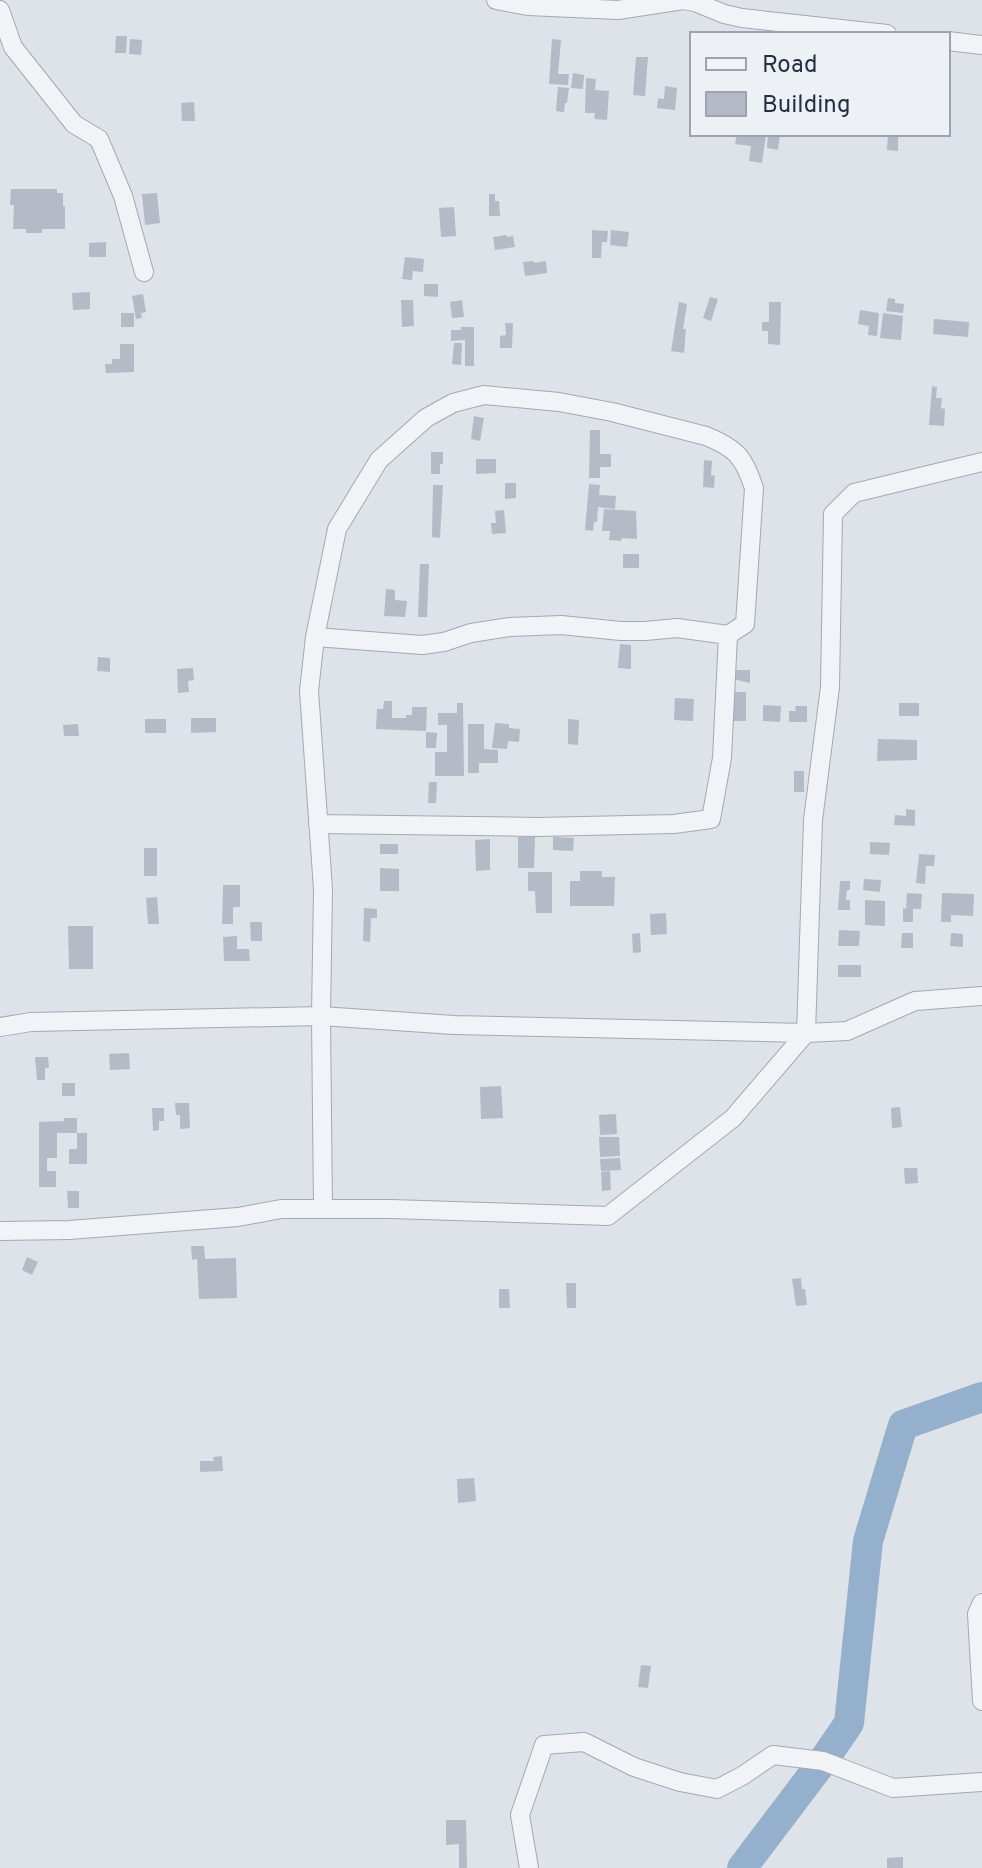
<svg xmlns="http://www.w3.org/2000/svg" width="982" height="1868" font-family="Overpass,sans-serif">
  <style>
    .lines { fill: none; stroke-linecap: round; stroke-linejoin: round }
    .river { stroke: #95b0cd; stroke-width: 30 }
    .building { fill: #b4bbc6 }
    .street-casing { stroke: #a3a9b3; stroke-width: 20 }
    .street { stroke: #f1f3f7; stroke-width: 18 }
  </style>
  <rect width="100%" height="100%" fill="#dee2e9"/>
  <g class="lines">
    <path class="river" d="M742,1868L823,1761L849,1723L868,1541L903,1425L982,1397"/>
  </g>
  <path class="building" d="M116,36H127L126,53H115Z
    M130,39L142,40L141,55L129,54Z
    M552,39L561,40L558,74H569L568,85L549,84Z
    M636,57H648L645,96L633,95Z
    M573,73L584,75L583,89L571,88Z
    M586,78L596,79L595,90L609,91L607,120L594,119L595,113H585Z
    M665,86L677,88L675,110L657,108L658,98L664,99Z
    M558,87L569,88L567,103H565L564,112L556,111Z
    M194,102L195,121H182L181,103Z
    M737,134H766L762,163L749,161L751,146L735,144Z
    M768,134H780L778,150L767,148Z
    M888,134H898V151L887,150Z
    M11,189H57V193H63V206H65V229H42V233H26V229H13L14,205H10Z
    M157,193L160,223L145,225L142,194Z
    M489,194H495V201H499L500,216H489Z
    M454,207L456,236L441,237L439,208Z
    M592,230L608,231L607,242H602L601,258H592Z
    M611,230L629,232L627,247L610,245Z
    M506,235L507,237L513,236L515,247L495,250L493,237Z
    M106,242V257H89V243Z
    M405,257L424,259L423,272L413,271L412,280L402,279Z
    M534,261V263L546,261L547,273L525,276L523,262Z
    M424,284H438V297L424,296Z
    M90,292V309L73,310L72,293Z
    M143,294L146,312L141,313L142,318L136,319L132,296Z
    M710,297L718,299L711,321L703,318Z
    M888,298L895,299V303L904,304L903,313L886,311Z
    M401,300H413L414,326L402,327Z
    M462,300L464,317L452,318L450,302Z
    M679,302L687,304L683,329H686L684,353L671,351Z
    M769,302H781L780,345L768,344V331H762V322H769Z
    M860,310L879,313L877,336L868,335L869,326L858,324Z
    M121,313H134V327H121Z
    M883,313L903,316L901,340L880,338Z
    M934,319L969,322L968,337L933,334Z
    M505,323H513L512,348H500V336L506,335Z
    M461,327H474V366H465V340L451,341V330H461Z
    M454,343H462L461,365L452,364Z
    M120,344H134V372L106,373L105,364H112V359H120Z
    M932,386L937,387L936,398H942L941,408L945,409L944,426L929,425Z
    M474,416L484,418L480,441L471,439Z
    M590,430H600V454H611V467H600V478H589Z
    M431,452H443V464H440V474H431Z
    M476,459H496V473L476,474Z
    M704,460L712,461L711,476L715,475L714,488L703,487Z
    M505,483H516V498L505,499Z
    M589,484L600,485L599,495L616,496L615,509L598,507L597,522H594L593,531L585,530Z
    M433,485H443L440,538L432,537Z
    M604,509L636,511L637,539L622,538L621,541L609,540L610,531H602Z
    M504,510L506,533L492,534L491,523H496L495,511Z
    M623,554H639V568H623Z
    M420,564H429L427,617H418Z
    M386,589L395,590V600L407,601L405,617L384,616Z
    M620,644L631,645V669L618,668Z
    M98,657L110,658V672L97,671Z
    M193,668L194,680L188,681L189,692L178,693L177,669Z
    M734,670H750V683L733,679Z
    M732,692H746V721H732Z
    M675,698L694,699L693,721L674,720Z
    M384,701H392V718H406V715H412V707H427L426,731L376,729L377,709H383Z
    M457,703H463L464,776H435V752H447V725H438V713H457Z
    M899,703H919V716H899Z
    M763,705L781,706L780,722L763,721Z
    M795,706H807V722H789V711H796Z
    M191,718H216V732L191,733Z
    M145,719H166V733H145Z
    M568,719L579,720L578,745L568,744Z
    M495,723L509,724V728L520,729L519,742L508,741L507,749L492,748Z
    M78,724L79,736H64L63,725Z
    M468,724H484V749L498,750V763H479V773H468Z
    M426,732L437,733L436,748H426Z
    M878,739L917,740V760L877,761Z
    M794,771H804V792H794Z
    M429,782H437L436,803H428Z
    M906,809L915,810V826L894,825L895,815L906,816Z
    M518,837H535L534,868H518Z
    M553,837L574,838L573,851L553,850Z
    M490,839V870L476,871L475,840Z
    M870,842L890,843L889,855L870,854Z
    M380,844H398V854H380Z
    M144,848H157V876H144Z
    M919,854L935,855L934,866H926L925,884L916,883Z
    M380,868L399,869V891H380Z
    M580,871H602V877H615L614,906H570V881H580Z
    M528,872H552V913H536L535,891H528Z
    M864,879L881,880L880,892L863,890Z
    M840,881H850V890H847L846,900H850V910H838Z
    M223,885H240V907H233V924H222Z
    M907,893L922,894L921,909H913V922H903V908L906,909Z
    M942,893L974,894L973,916L951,915V922H941Z
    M157,897L159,924H148L146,898Z
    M865,900L885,901V926L865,925Z
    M364,908L377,909V918H371L370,942L363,941Z
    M666,913L667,934L651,935L650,914Z
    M250,922H262V941H251Z
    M68,926H93V969H69Z
    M839,930L860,931L859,946H838Z
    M640,933L641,952L633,953L632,934Z
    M902,933H913V948H901Z
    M951,933L963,934V947L950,946Z
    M237,936V949H249L250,961H224L223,937Z
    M838,965H861V977H838Z
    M129,1053L130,1069L110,1070L109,1054Z
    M35,1057H48L49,1068H45V1080H37Z
    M62,1083H75V1096H62Z
    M501,1086L503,1118L481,1119L480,1087Z
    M175,1103H189L190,1128L180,1129V1115H176Z
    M900,1107L902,1127L892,1128L891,1108Z
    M152,1108H164V1121H159V1130L153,1131Z
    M616,1114L617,1134L600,1135L599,1115Z
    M64,1118H77V1133H57V1158H47V1171H56V1187H39V1122L64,1121Z
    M77,1133H87V1164H69V1149H77Z
    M599,1137H619L620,1156L600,1157Z
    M620,1158L621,1170L601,1171L600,1159Z
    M904,1168H917L918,1183L905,1184Z
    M610,1171L611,1190L602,1191L601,1172Z
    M67,1191H79V1208H68Z
    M191,1246H204L205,1259L236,1258L237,1298L199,1299L197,1259L192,1260Z
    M27,1257L38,1262L32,1275L22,1270Z
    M801,1278L802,1289H805L807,1305L796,1306L792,1279Z
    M566,1283H576V1308H567Z
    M499,1289H509L510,1308H499Z
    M222,1456L223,1471L200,1472V1461H214L213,1457Z
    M474,1478L476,1501L458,1503L457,1479Z
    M641,1665L651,1666L648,1688L638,1687Z
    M446,1820H466L467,1868H459V1844L446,1845Z
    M903,1857V1868H887V1858Z"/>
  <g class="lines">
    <g class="street-casing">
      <path id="street" d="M496,0L528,6L618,10L683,0L695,2L724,14L742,18L887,34
        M0,10L13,47L74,124L99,139L123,196L144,272
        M948,41L982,45
        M315,637L422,645L444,642L471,633L510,627L561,625L621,631H645L677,628L728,635L745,624L754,488C744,457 736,448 706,436L612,412L559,402L484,395L453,403L426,418L379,460L337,529L315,637L309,691L323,889L321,1016L323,1209
        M318,824L538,827L674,824L711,819L722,758L728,635
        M0,1027L31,1022L321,1016L454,1025L806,1033L813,820L830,687L833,514L854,493L982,462
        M0,1231L69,1230L238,1217L281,1209H391L608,1216L733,1118L806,1033L847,1031L915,1001L982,996
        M982,1603L977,1614L982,1701
        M529,1868L520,1815L544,1745L584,1742L634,1767L680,1782L717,1789L742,1776L773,1755L823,1761L893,1788L982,1782"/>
    </g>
    <use href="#street" class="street"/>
  </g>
  <rect x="690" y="32" width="260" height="104" fill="#edf1f6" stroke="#9da3ae" stroke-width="2"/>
  <rect x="706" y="58" width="40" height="12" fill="#f1f3f7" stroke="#9da3ae" stroke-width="2"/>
  <text x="762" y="72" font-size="24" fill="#252f41">Road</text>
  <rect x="706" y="92" width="40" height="24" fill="#b4bbc6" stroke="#9da3ae" stroke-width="2"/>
  <text x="762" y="112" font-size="24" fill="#252f41">Building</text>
</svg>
